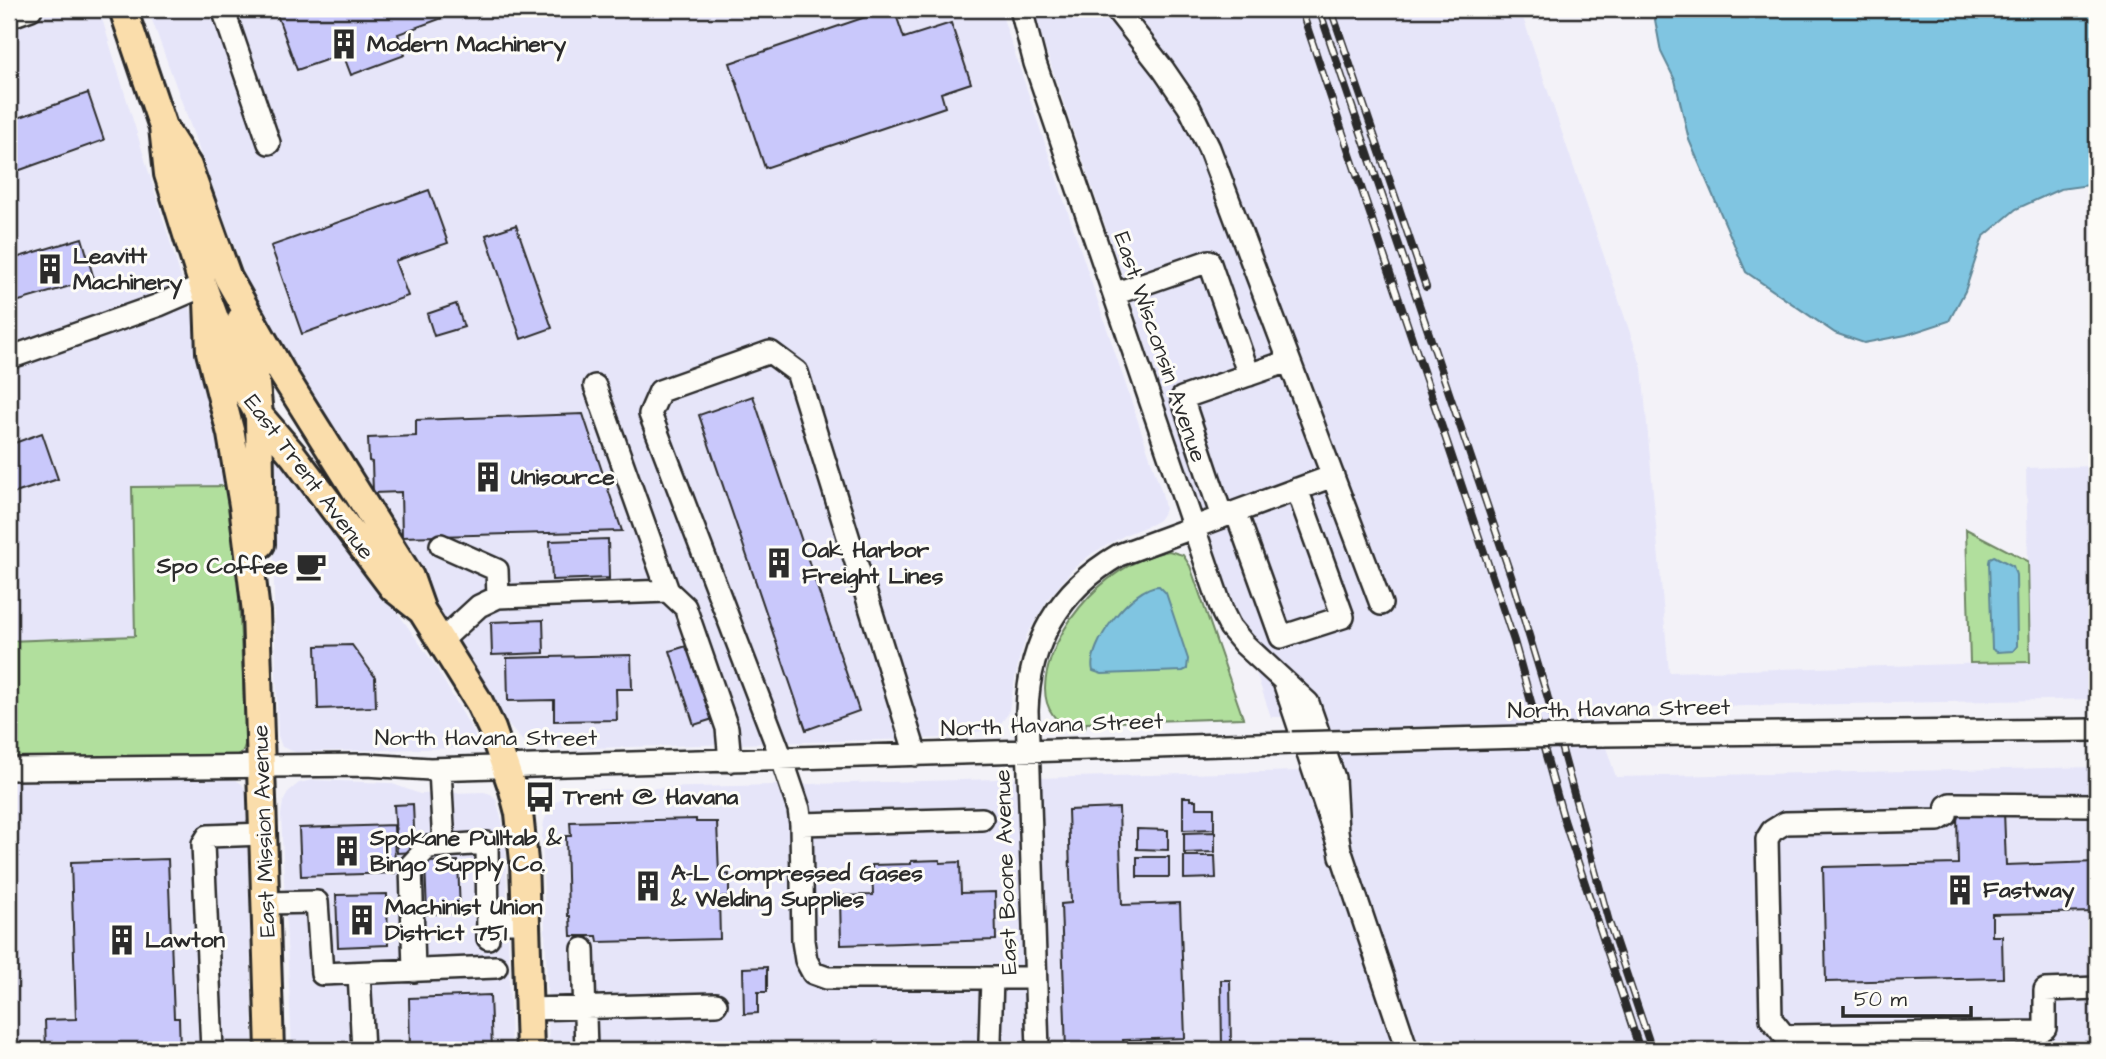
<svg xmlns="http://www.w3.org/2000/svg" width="2106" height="1059" font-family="'Architects Daughter',sans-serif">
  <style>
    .built { fill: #e6e5f9 }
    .green { fill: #b1df9d; stroke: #6e8564; stroke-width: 2 }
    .water { fill: #80c5e1; stroke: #5e8798; stroke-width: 2 }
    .building { fill: #c9c8fb; stroke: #2b2b2b; stroke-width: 2 }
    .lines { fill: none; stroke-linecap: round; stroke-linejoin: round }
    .minor-casing { stroke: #2b2b2b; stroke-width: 26 }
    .major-casing { stroke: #2b2b2b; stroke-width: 32 }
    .minor { stroke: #fdfcf7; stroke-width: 21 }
    .major { stroke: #faddab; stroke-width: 26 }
    .rail-casing { stroke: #2b2b2b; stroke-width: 8 }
    .rail { stroke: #fdfcf7; stroke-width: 5; stroke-dasharray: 16; stroke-linecap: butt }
    .minor-bridge-casing { stroke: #2b2b2b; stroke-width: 26; stroke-linecap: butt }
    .minor-bridge { stroke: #fdfcf7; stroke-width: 21 }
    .labels { text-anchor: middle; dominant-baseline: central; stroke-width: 6; stroke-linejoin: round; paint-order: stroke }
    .poi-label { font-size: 23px; font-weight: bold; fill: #2b2b2b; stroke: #fdfcf7; text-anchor: start }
    .street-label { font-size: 23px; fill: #2b2b2b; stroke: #fdfcf7 }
  </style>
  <rect width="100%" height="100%" fill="#f3f2f8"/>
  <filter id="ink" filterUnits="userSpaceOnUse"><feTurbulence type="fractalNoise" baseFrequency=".0143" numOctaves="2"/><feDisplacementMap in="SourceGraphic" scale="14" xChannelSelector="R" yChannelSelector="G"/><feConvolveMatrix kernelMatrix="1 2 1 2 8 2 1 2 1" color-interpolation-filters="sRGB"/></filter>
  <g filter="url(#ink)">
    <path class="built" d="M9,9H99L212,379L231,486L132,487L135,636L9,641Z
      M148,9H1000L1162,493L1165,509L1163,514L1159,520L1152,524L1127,534L1093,553L1074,568L1048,599L1027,635L1019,660L1008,714L1000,724L991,729L951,738L554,749L538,747L522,740L510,727L382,524L256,306Z
      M1032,9H1520L1642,368L1669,672L2030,662L2026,468L2097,466V699L1593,709L1616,777L2097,767V1050H549L542,837L544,821L551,806L564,796L580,790L1300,771L1284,717H1271Z
      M273,447L374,579L434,664L474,733L476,742L473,745L465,748L295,752L282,747L278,736L274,606Z
      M229,779L236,780L242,784L246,791L253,1050H9V782Z
      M313,780L390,783L420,794L484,792L491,794L496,799L503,824L506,851L511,1050H292L281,815L283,802L289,791L299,783Z"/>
    <path class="green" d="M231,486L237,557L246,742L243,751L237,756L9,762V641L135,636L132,487Z
      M1966,529L2028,561L2030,662L1970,663Z
      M1169,551L1183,555L1190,566L1243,718L1086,723L1085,728C1072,729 1061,726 1053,715C1031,685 1060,631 1080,607C1102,580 1134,557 1169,551Z"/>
    <path class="water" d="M1653,9H2097V184L2060,189L2016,209L1983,237L1965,291L1949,321L1906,335L1864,343L1835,333L1746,272L1689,140L1675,80L1661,52Z
      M1994,556L2013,566L2016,575L2017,642V646L2013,651L1997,652L1992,649L1989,562L1990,558Z
      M1159,586L1166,593L1188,659L1187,669L1183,671L1102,674L1093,671C1086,645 1133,586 1159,586Z"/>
    <path class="building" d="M275,9H467L398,34L405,55L351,75L343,54L297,70Z
      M889,9H894L904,38L951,23L971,83L941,93L945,107L765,168L730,63Z
      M88,93L104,140L9,174V121Z
      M429,190L448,243L395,261L408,296L302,334L271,246Z
      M516,225L552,328L521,339L486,235Z
      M82,238L94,279L9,304V260Z
      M456,304L464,327L434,336L427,314Z
      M753,396L859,711L806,730L699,415Z
      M583,414L622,531L402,537L401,492L373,493L372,462L369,461L368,438L416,436V420Z
      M42,433L58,479L9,495V445Z
      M608,539L609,578L552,580L550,541Z
      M543,620L544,653L492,655L491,622Z
      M352,645L375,677L376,707L318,709L316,646Z
      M690,645L713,719L694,725L670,651Z
      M631,655L632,689H616L617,720L554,721V700L508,701L507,658Z
      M1183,797H1190V800H1196V808H1214V829L1183,830Z
      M413,804L415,852L397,853L394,805Z
      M1119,808L1122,905L1180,903L1185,1038L1123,1040L1124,1050H1066L1061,904L1071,903L1068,810Z
      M2004,811L2006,865L2097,862V912L1992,914V936H2002L2003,978L1826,982L1823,867L1958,864L1957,813Z
      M696,819V822H717L719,875L729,874V897H719L720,939L598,942L597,936H571L570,916H568L566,836H571L570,822Z
      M394,825L395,873L301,876L299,828Z
      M1137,829L1168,830V850L1137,849Z
      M1215,832V852L1184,853V833Z
      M1184,856H1215L1216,878L1184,879Z
      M1137,857H1169V877H1137Z
      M168,859L174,1018H179L180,1050H46L45,1020L76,1019L71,862Z
      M940,860V863L960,862L961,893L995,892L996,940L841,945L840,896L873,895L872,865L911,864V861Z
      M458,861L460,913L427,914L425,862Z
      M387,894L388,945L338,947L336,895Z
      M767,967V992H758V1013L744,1014L743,968Z
      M1221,980H1230L1231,1048H1222Z
      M490,995L492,1050H410L409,998Z"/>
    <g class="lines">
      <g class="minor-casing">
        <path id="minor" d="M223,9L269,143
          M1021,9L1035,63L1223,613L1230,627L1244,644L1308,703L1334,778L1337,832L1341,856
          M1116,9L1163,69L1189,107L1209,148L1381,604
          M9,17L31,9
          M1114,294L1209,261L1249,375
          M9,358L159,305L203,286
          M595,386L668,591L685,607L727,728L730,761
          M1236,512L1281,637L1343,617L1297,489
          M1222,517L1182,398L1289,361
          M441,545L497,570L498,597L668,591
          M441,641L479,606L498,597
          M1284,682L1407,1050
          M1602,735L2097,730
          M916,755L797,372L770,352L660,391L650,414L782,759L799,809L801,824L803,941L806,960L813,973L827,978H1035
          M9,769L366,765L430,769L1292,743
          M440,769L444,846
          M2097,805L1950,804L1947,806L1946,815L1938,820L1785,823L1772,831L1767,839L1771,1019L1783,1034L1792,1036L2039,1032L2045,1028V990L2097,988
          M801,824L982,819
          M266,903L317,902L322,974L496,967
          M488,922H527
          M583,949L586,1050
          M414,971L411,865L428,847L487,843L488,938
          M359,973L363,1050
          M992,979L990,1040L992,1050
          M529,1009L716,1004
          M212,1050L203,844L208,836L264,834
          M1038,1050L1027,711C1029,642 1059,590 1119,555L1333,476"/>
      </g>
      <g class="major-casing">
        <path id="major" d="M123,9L163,127L168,174L203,286L235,373L259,415L293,455L393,588L422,611
          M163,127L188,166L228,278L282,373L410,577L422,611L479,702L492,729L513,790L519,813L524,861L530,1050
          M208,301L210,352L231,434L243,505L256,612L270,1050
          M241,319L255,375L259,415L261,544"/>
      </g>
      <use href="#minor" class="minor"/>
      <use href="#major" class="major"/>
      <g class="rail-casing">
        <path id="rail" d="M1301,9L1514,641L1564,820L1640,1050
          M1319,9L1511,576L1547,695L1609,922L1652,1050
          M1331,9L1426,287"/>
      </g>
      <use href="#rail" class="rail"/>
      <g class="minor-bridge-casing">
        <path id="minor-bridge" d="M1292,743L1602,735"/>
      </g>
      <use href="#minor-bridge" class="minor-bridge"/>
    </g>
  </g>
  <defs>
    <g id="building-bare" transform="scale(2.415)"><path d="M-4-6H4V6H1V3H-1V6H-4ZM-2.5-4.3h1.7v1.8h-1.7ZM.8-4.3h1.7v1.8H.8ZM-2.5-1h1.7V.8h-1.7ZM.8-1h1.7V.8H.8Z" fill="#2b2b2b" stroke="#fdfcf7" stroke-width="2.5" paint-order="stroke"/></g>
    <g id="cafe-bare" transform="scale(2.415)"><path d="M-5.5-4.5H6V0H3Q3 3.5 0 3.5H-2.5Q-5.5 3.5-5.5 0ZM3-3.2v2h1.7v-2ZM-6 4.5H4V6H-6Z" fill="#2b2b2b" stroke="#fdfcf7" stroke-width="2.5" paint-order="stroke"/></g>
    <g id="bus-bare" transform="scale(2.415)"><path d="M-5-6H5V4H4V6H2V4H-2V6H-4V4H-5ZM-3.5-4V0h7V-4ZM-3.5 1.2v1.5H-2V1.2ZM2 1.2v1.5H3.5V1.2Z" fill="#2b2b2b" stroke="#fdfcf7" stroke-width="2.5" paint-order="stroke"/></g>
  </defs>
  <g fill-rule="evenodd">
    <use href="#building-bare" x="344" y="44"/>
    <use href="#building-bare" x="50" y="269"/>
    <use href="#building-bare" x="488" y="477"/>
    <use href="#building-bare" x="779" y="563"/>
    <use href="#cafe-bare" x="311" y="566"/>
    <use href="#bus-bare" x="540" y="797"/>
    <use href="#building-bare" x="347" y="851"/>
    <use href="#building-bare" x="648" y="886"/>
    <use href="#building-bare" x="1960" y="890"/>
    <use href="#building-bare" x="362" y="920"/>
    <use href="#building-bare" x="122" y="940"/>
  </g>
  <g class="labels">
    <g class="poi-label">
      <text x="367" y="44">Modern Machinery</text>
      <text x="73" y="256">Leavitt<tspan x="73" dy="26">Machinery</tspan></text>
      <text x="511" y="477">Unisource</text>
      <text x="802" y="550">Oak Harbor<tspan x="802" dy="26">Freight Lines</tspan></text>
      <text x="288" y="566" text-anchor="end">Spo Coffee</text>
      <text x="563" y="797">Trent @ Havana</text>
      <text x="370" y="838">Spokane Pulltab &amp;<tspan x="370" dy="26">Bingo Supply Co.</tspan></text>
      <text x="671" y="873">A-L Compressed Gases<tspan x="671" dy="26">&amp; Welding Supplies</tspan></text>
      <text x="1983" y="890">Fastway</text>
      <text x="385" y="907">Machinist Union<tspan x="385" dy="26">District 751</tspan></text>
      <text x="145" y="940">Lawton</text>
    </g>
    <g class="street-label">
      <text transform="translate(1160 347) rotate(71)">East Wisconsin Avenue</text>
      <text transform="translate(309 477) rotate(53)">East Trent Avenue</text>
      <text transform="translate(1619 709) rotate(-1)">North Havana Street</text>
      <text transform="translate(1052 725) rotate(-2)">North Havana Street</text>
      <text x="486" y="738">North Havana Street</text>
      <text transform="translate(264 831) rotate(-92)">East Mission Avenue</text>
      <text transform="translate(1006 872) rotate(-92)">East Boone Avenue</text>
    </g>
  </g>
  <rect width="2106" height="1059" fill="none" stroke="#fdfcf7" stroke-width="35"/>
  <rect x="18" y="18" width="2071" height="1024" fill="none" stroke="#2b2b2b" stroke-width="2.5" filter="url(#ink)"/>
  <path d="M1843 1006v10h128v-10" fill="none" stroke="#2b2b2b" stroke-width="3.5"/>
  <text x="1854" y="1006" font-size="21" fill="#2b2b2b" stroke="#fdfcf7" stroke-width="5" paint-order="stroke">50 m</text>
</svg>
